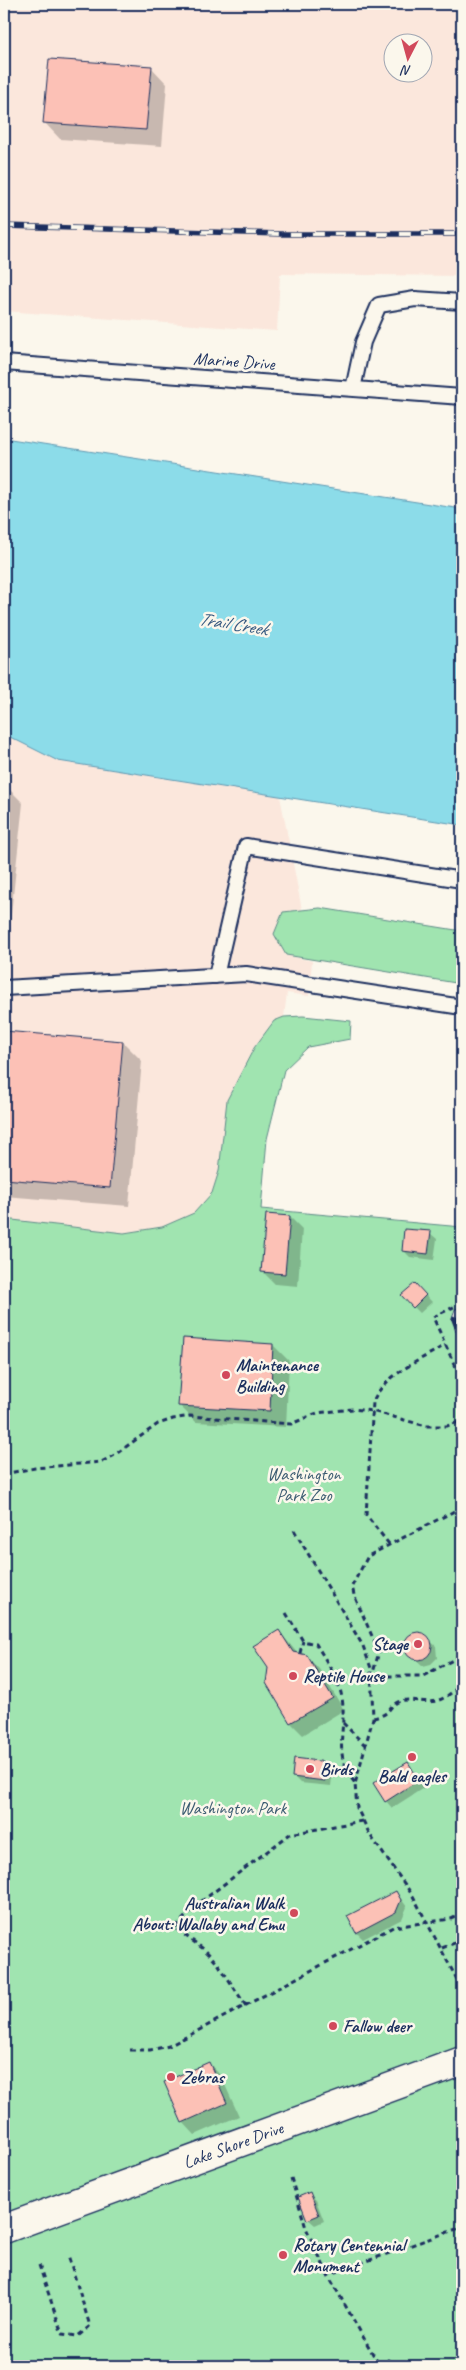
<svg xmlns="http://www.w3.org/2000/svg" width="466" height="2370" font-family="Caveat,sans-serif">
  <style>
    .built { fill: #fbe7dc; fill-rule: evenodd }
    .green { fill: #a0e4b0; stroke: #5e8a87 }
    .water { fill: #8cdce9; stroke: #5f97b1 }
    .shadow { fill: #0003 }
    .building { fill: #fcc1b6; stroke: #1b2f5e }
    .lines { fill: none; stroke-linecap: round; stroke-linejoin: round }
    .service-casing { stroke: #1b2f5e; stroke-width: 18 }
    .tertiary-casing { stroke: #1b2f5e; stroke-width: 31 }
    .path { stroke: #1b2f5e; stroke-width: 3; stroke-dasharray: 5 4; stroke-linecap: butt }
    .service { stroke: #fbf7ec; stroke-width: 14 }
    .tertiary { stroke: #fbf7ec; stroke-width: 28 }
    .rail-casing { stroke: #1b2f5e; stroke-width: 5.5 }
    .rail { stroke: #fbf7ec; stroke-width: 4; stroke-dasharray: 11; stroke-linecap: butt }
    .poi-dot { fill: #d1495b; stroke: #fbf7ec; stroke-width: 2 }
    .labels { text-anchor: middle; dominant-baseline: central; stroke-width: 5; stroke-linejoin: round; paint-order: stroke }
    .street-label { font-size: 18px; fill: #1b2f5e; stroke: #fbf7ec }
    .poi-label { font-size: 18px; font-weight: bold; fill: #1b2f5e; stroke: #fbf7ec; text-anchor: start }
    .park-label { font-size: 18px; fill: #3c5c72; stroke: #fbf7ec }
    .water-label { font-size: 19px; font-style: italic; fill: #375a81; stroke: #fbf7ec }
  </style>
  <rect width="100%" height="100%" fill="#fbf7ec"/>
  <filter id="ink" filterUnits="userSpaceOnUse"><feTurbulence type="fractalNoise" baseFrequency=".02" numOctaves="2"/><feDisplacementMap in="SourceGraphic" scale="10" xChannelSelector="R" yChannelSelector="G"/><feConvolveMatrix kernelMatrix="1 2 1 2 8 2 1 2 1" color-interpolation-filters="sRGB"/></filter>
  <g filter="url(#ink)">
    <path class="built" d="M4,4H462V276L280,274L277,331L4,311ZM394,42H424V72H394Z
      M4,734L58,761L280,796L302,910L283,912L286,955L312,961L309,996L287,993L284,1017L274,1021L254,1048L227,1100L219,1171L212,1193L194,1213L162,1227L124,1233L4,1219Z"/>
    <path class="green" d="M320,908L462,931V984L286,955L274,934L283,912Z
      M303,1016L351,1021L350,1039L308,1047L284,1070L267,1139L261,1209L462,1227V2366H4V1219L124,1233L162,1227L194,1213L212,1193L219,1171L227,1100L254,1048L274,1021L284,1017Z"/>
    <path class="water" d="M4,438L462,509V825L58,761L4,734Z"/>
    <path class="shadow" d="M151,67L167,84L162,146L60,139L44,122Z
      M4,784L23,803L6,961H4Z
      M4,1032L123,1042L142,1061L129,1206L4,1196Z
      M290,1217L302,1229L298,1286L275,1284L263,1272Z
      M430,1233L437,1239L434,1260L410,1257L403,1250Z
      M415,1284L432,1302L420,1313L414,1307Z
      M273,1345L289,1361L286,1427L196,1422L180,1406Z
      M279,1631L298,1654L306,1656L319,1669L344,1710L303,1735L291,1723L267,1683Z
      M422,1634L436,1646L437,1658L431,1664L423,1666L407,1651L406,1642L410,1636Z
      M326,1763L333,1770L331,1786L300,1783L293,1776Z
      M407,1763L425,1787L392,1808L386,1801Z
      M396,1892L407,1907L402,1919L363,1939L357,1933Z
      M209,2063L221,2076L239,2116L195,2135L183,2122Z
      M309,2194L316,2200L324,2221L315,2225L308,2219Z"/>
    <path class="building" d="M49,59L152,66L146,130L43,123Z
      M4,1031L123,1041L110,1188L4,1179Z
      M266,1214L290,1216L285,1274L261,1272Z
      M404,1229L431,1231L428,1254L402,1251Z
      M415,1283L426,1295L413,1308L401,1295Z
      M183,1338L273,1344L270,1411L178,1406Z
      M279,1630L293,1652L307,1655L333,1698L290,1723L266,1683L268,1668L253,1646Z
      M404 1646a14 14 0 1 1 28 0a14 14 0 1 1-28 0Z
      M294,1758L327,1762L325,1781L292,1777Z
      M408,1762L419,1780L385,1802L373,1783Z
      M396,1891L401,1900L396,1912L356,1933L347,1916Z
      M209,2062L227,2103L182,2123L164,2082Z
      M310,2192L319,2215L307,2220L298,2197Z"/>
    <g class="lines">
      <g class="service-casing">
        <path id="service" d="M4,363L462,397
          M353,389L363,342L379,305L415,299L462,302
          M216,976L246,846L462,880
          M4,988L246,974L462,1007"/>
      </g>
      <g class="tertiary-casing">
        <g id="tertiary">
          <path id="s1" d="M4,2229L462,2061"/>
        </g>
      </g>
      <path class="path" d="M462,1303L433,1317L455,1366L462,1364
        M4,1474L35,1468L101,1462L113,1456L158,1424L173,1419L190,1416L291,1424L317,1413L353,1409L372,1411L426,1426H447L462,1421
        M462,1507L368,1556L352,1586L354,1595L379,1652L372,1676H423L462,1655
        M294,1530L363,1646L371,1668L373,1718L355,1784L357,1808L370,1835L413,1896L462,1989
        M389,1544L366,1515L373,1402C382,1376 423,1359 445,1345
        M286,1613L303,1641L316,1644C325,1659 336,1675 341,1693C349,1726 330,1753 355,1783
        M300,1653L303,1641
        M373,1718C391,1714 386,1710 396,1703C407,1696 423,1704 436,1701C447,1698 453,1691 462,1684
        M343,1723L365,1745
        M160,1927L175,1928
        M442,1948L462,1940
        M246,2006L219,1965L205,1950L175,1928L194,1907L290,1834L362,1821
        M130,2050H150L169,2046L393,1927L451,1919L462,1914
        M291,2178L306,2228L328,2275
        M39,2265L62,2334L78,2336L90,2326L68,2255
        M378,2363L328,2275L462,2227
        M370,2366L388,2360L393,2366
        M453,2366L462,2363"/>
      <use href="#service" class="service"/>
      <use href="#tertiary" class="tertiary"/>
      <g class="rail-casing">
        <path id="rail" d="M4,226L281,234H462
          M462,1309L457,1311L454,1319L462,1340"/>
      </g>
      <use href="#rail" class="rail"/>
    </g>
  </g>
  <g class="poi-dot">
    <circle cx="226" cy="1375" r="5"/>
    <circle cx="418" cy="1644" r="5"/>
    <circle cx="293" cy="1676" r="5"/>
    <circle cx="412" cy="1757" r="5"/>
    <circle cx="310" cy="1769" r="5"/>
    <circle cx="294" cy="1913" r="5"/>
    <circle cx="333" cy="2026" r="5"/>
    <circle cx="171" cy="2077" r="5"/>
    <circle cx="283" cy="2255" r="5"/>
  </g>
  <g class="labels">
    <g class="street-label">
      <text transform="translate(234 361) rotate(4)">Marine Drive</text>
      <text stroke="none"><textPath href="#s1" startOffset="244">Lake Shore Drive</textPath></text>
    </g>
    <g class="poi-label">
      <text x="236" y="1365">Maintenance<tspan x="236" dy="21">Building</tspan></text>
      <text x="408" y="1644" text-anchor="end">Stage</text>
      <text x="303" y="1676">Reptile House</text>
      <text x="320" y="1769">Birds</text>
      <text x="412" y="1776" text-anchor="middle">Bald eagles</text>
      <text x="284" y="1903" text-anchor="end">Australian Walk<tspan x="284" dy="21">About: Wallaby and Emu</tspan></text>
      <text x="343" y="2026">Fallow deer</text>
      <text x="181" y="2077">Zebras</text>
      <text x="293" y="2245">Rotary Centennial<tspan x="293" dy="21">Monument</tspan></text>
    </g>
    <g class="park-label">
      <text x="304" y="1474">Washington<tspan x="304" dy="21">Park Zoo</tspan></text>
      <text x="233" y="1808">Washington Park</text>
    </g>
    <g class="water-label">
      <text transform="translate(233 624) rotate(9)">Trail Creek</text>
    </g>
  </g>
  <rect width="466" height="2370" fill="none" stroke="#fbf7ec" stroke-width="20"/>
  <rect x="10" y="10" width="446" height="2350" fill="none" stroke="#1b2f5e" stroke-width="2" filter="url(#ink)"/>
  <g transform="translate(408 58) rotate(186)"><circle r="24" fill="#fbf7ec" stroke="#a1a7b3"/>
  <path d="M0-4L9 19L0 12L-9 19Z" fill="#d1495b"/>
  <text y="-8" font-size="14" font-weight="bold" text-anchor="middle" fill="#1b2f5e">N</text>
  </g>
</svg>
